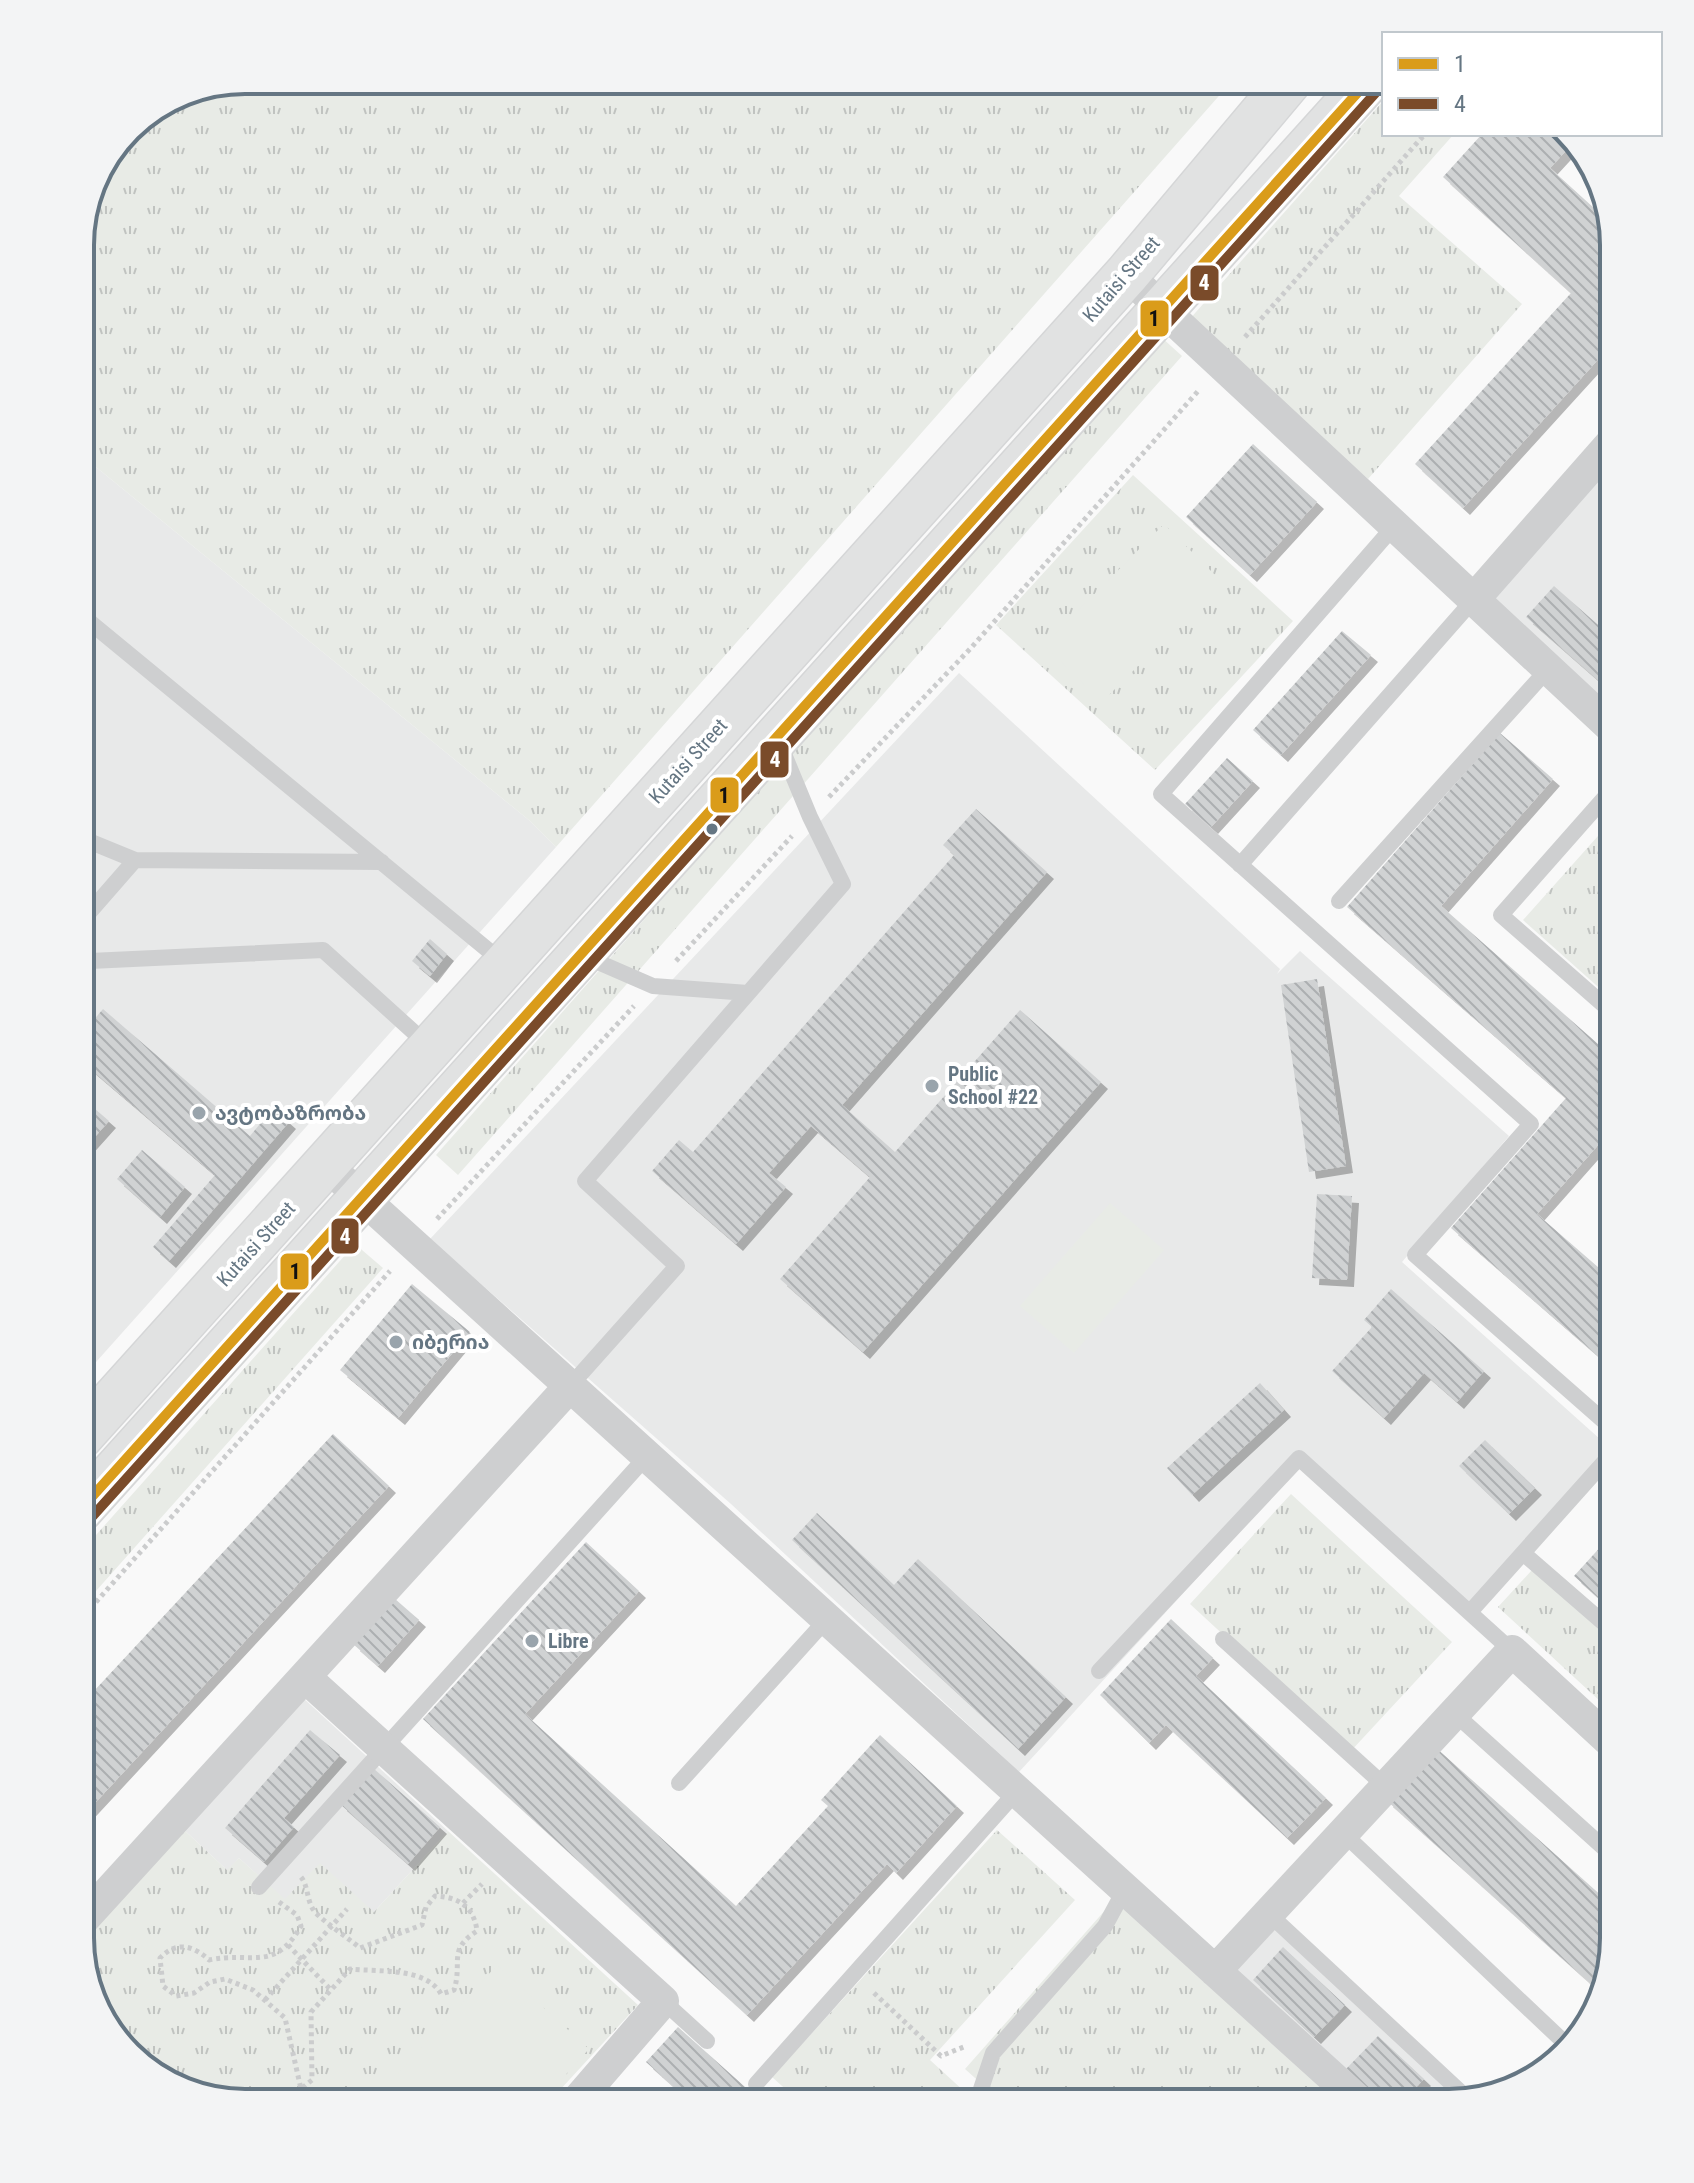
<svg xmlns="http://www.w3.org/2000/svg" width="1694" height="2183" font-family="'Roboto Condensed','Noto Sans Georgian',sans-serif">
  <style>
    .built { fill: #e8e9e9 }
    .grass { fill: url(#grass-tufts) }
    .pitch { fill: #e8ebe6 }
    .building { fill: url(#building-back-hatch); filter: url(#shadow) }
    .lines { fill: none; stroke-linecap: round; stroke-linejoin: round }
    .secondary-casing { stroke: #d5d6d7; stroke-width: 47 }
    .path { stroke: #cbcccd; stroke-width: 5; stroke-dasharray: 4 4; stroke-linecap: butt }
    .lane { stroke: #cecfd0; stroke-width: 16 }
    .street { stroke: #cecfd0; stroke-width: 32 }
    .secondary { stroke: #e1e2e2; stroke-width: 44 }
    .bus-1-casing { stroke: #fff; stroke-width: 16 }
    .bus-2-casing { stroke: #fff; stroke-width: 16 }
    .bus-1 { stroke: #da9c1a; stroke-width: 10 }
    .bus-2 { stroke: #7a4b2a; stroke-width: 10 }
    .bus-dot { fill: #657683; stroke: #fff; stroke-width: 3 }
    .poi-dot { fill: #99a4ac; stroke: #fff; stroke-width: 3 }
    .labels { text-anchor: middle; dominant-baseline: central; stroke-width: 8; stroke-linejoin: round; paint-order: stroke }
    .street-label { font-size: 20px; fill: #657683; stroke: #fff }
    .poi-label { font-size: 20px; font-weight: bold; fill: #657683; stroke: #fff; text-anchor: start }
    .rim { fill: none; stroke: #657683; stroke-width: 4 }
    .line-badge { stroke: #fff; stroke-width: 3 }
    .badge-label { font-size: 22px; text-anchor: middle; font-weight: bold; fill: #fff }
    .pale-badge-label { font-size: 22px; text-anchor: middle; font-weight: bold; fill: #111 }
  </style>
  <defs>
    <pattern id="grass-tufts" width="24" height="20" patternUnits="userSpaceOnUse" patternTransform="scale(2)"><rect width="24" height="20" fill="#e8ebe6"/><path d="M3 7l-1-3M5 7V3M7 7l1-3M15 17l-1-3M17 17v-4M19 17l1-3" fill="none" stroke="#c0c3c0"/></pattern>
    <pattern id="building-back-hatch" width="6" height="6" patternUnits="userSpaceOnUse" patternTransform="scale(2)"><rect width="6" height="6" fill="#d0d2d3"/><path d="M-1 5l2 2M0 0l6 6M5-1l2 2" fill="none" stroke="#acafb1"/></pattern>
    <filter id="shadow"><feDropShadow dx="7" dy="7" stdDeviation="0" flood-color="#0004"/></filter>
  </defs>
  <rect width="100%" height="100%" fill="#f9f9f9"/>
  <path class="built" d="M1614,446V708L1483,592Z
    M80,454L530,821L556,847L80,1380Z
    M959,673L1280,969L1277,974L1300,951L1509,1136L1402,1262L1610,1448L1463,1612L1300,1466L1019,1772L731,1504L430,1239Z
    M302,1697L448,1831L374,1912L285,1900L239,1858L228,1871L182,1828Z
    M1268,1919L1464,2099L1450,2103H1371L1223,1968Z"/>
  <path class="grass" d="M245,80H1233L556,847L530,821L80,454V233L97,171L136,121L182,92Z
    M1384,100V134H1454L1399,196L1522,304L1368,479L1188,321Z
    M1160,336L1182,356L458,1175L436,1155Z
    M1133,475L1293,621L1155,770L996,625Z
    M1614,818V1001L1523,920Z
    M355,1244L383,1268L80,1609V1553Z
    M1291,1494L1452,1642L1350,1752L1190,1604Z
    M1532,1570L1614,1641V1714L1498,1607Z
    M182,1828L227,1870L239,1858L285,1899L320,1863L374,1912L448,1831L638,2005L548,2103H244L163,2081L108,2029L80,1939Z
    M997,1830L1075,1900L930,2060L977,2103H801L772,2077Z
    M1114,1900L1345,2103H1003L965,2069Z"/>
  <path class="pitch" d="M1164,524L1222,582L1102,702L1044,645Z
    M1110,1203L1164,1250L1074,1353L1020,1306Z
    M497,1965L589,2049L540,2103H371Z
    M1292,2085L1311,2103H1275Z"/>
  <path class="building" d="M1482,134H1566L1574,142L1550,168L1606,219L1614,245V342L1463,508L1415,464L1571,293L1443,177Z
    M1253,444L1317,502L1250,575L1186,517Z
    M1554,586L1614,639V694L1526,617Z
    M1342,631L1371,655L1281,755L1253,730Z
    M1500,733L1553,779L1441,906L1614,1058V1127L1537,1214L1614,1281V1366L1612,1368L1451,1228L1566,1098L1347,907Z
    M1227,758L1253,781L1211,827L1185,804Z
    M976,809L1047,872L842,1105L895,1152L1020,1010L1101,1082L863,1352L780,1279L870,1177L811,1126L769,1173L786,1187L736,1244L652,1171L679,1140L693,1152L954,855L943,845Z
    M430,939L447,954L430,976L412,961Z
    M1317,979L1346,1166L1309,1172L1281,985Z
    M103,1009L250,1136L273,1108L289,1122L169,1261L153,1247L215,1175L80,1060V1036Z
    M80,1096L109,1121L83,1150L80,1148Z
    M142,1150L185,1187L160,1217L117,1179Z
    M1317,1194L1352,1196L1347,1280L1312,1278Z
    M412,1284L470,1332L398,1418L340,1370Z
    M1391,1289L1484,1371L1457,1402L1424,1373L1384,1418L1332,1371L1372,1327L1364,1320Z
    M1260,1383L1284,1410L1192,1495L1167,1468Z
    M333,1434L389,1486L80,1819V1706Z
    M1485,1440L1535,1488L1509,1514L1459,1466Z
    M817,1513L894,1585L918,1559L1066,1697L1018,1749L792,1540Z
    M1614,1532V1612L1574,1576Z
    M586,1542L639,1591L525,1714L736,1906L828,1806L821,1800L880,1735L957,1806L896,1873L887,1864L747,2015L423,1719Z
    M394,1598L419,1620L378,1666L353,1644Z
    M1171,1619L1213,1658L1196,1676L1326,1798L1287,1838L1166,1725L1149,1743L1100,1695Z
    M310,1730L340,1755L284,1818L294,1827L264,1862L225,1828Z
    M1434,1746L1614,1907V1939L1600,1992L1386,1800Z
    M373,1768L440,1827L408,1864L340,1804Z
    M1283,1947L1345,2005L1314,2037L1253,1980Z
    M678,2027L763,2103H692L646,2062Z
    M1378,2036L1424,2079L1401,2103H1382L1346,2069Z"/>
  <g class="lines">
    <g class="secondary-casing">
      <path id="secondary" d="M80,1437L1127,274L1290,80
        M80,1510L1369,80"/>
    </g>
    <path class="path" d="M1245,337L1425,134
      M829,797L970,649L1199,390
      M676,961L792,836
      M437,1219L634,1006
      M80,1620L390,1271
      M279,1902L297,1915L301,1926C274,1973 252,1951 209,1960C193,1945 176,1941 160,1958L163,1986L176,1996L194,1993L210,1982L225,1979L253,1990L285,2018L301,2089L312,2080L311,2012L350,1969C378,1972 426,1967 441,1994L454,1990C463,1962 447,1950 477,1931C474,1907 459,1897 435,1896L426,1907L422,1925L360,1948C348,1938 324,1922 315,1912C306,1901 309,1887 301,1877
      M463,1903L482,1884
      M288,1945L331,1990
      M874,1993L941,2056L966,2046
      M265,2000L347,1909
      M286,2103L301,2089"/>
    <path class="lane" d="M1396,524L1161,794L1531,1124L1415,1255L1614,1430
      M80,614L505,964
      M80,833L91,842L135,860L382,862
      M1240,865L1475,598
      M1339,901L1549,668
      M80,923L135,860
      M584,956L653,986L748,993
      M80,973L90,961L323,950L428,1045
      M1614,1014L1501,915L1614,787
      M570,1386L677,1266L585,1181L843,884L810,817L779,742
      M1523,1553L1614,1632
      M1470,1612L1614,1451
      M1223,1639L1386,1787
      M1099,1671L1299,1458L1512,1651
      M1454,1713L1614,1857
      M679,1783L827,1619
      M1343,1833L1566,2044
      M259,1887L647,1456
      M1268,1913L1467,2098
      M663,2001L707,2041
      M1537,2077L1566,2044L1568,2046
      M756,2084L1017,1791
      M997,2103L981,2089L993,2053L1105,1926L1125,1889"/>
    <path class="street" d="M1127,274L1162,309L1614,730
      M1475,598L1614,440
      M327,1166L1361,2103
      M305,1677L663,2001L575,2103
      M80,1923L570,1386
      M1215,1971L1512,1651L1614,1745"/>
    <use href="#secondary" class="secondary"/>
    <g class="bus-1-casing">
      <path id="bus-1" d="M80,1510L1369,80"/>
    </g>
    <g class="bus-2-casing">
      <path id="bus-2" d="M90,1519L1379,89"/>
    </g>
    <use href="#bus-1" class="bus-1"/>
    <use href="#bus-2" class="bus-2"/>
  </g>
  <circle class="bus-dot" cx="712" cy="829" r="7"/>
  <g class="poi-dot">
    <circle cx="932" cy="1086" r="8"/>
    <circle cx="199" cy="1113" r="8"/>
    <circle cx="396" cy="1342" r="8"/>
    <circle cx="532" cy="1641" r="8"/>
  </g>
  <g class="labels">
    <g class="street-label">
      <text transform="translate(1121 279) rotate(-49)">Kutaisi Street</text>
      <text transform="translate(688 761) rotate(-48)">Kutaisi Street</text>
      <text transform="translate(256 1244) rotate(-48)">Kutaisi Street</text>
    </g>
    <g class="poi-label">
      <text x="948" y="1074">Public<tspan x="948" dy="23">School #22</tspan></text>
      <text x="215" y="1113">ავტობაზრობა</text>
      <text x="412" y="1342">იბერია</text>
      <text x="548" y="1641">Libre</text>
    </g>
  </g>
  <path d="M0 0H1694V2183H0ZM245 94H1449A151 151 0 0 1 1600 245V1938A151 151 0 0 1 1449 2089H245A151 151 0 0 1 94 1938V245A151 151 0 0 1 245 94Z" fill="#f3f4f5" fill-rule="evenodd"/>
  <path class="rim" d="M245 94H1449A151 151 0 0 1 1600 245V1938A151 151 0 0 1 1449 2089H245A151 151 0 0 1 94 1938V245A151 151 0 0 1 245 94Z"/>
  <g class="line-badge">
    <rect x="1189" y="264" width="31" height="38" rx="8" fill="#7a4b2a"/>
    <rect x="1139" y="299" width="31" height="39" rx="8" fill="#da9c1a"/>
    <rect x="759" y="740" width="31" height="39" rx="8" fill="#7a4b2a"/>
    <rect x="709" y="776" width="31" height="38" rx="8" fill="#da9c1a"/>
    <rect x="330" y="1217" width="30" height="38" rx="8" fill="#7a4b2a"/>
    <rect x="279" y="1252" width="31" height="39" rx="8" fill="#da9c1a"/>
  </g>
  <g class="badge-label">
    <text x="1204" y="290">4</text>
    <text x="775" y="767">4</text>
    <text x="345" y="1244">4</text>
  </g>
  <g class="pale-badge-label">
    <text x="1154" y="326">1</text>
    <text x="724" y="803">1</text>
    <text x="295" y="1279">1</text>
  </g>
  <rect x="1382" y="32" width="280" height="104" fill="#ffffff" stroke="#c1c8cd" stroke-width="2"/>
  <rect x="1398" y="58" width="40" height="12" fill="#da9c1a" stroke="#c1c8cd" stroke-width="2"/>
  <text x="1454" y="72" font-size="24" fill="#657683">1</text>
  <rect x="1398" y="98" width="40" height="12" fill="#7a4b2a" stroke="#c1c8cd" stroke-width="2"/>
  <text x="1454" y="112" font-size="24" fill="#657683">4</text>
</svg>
